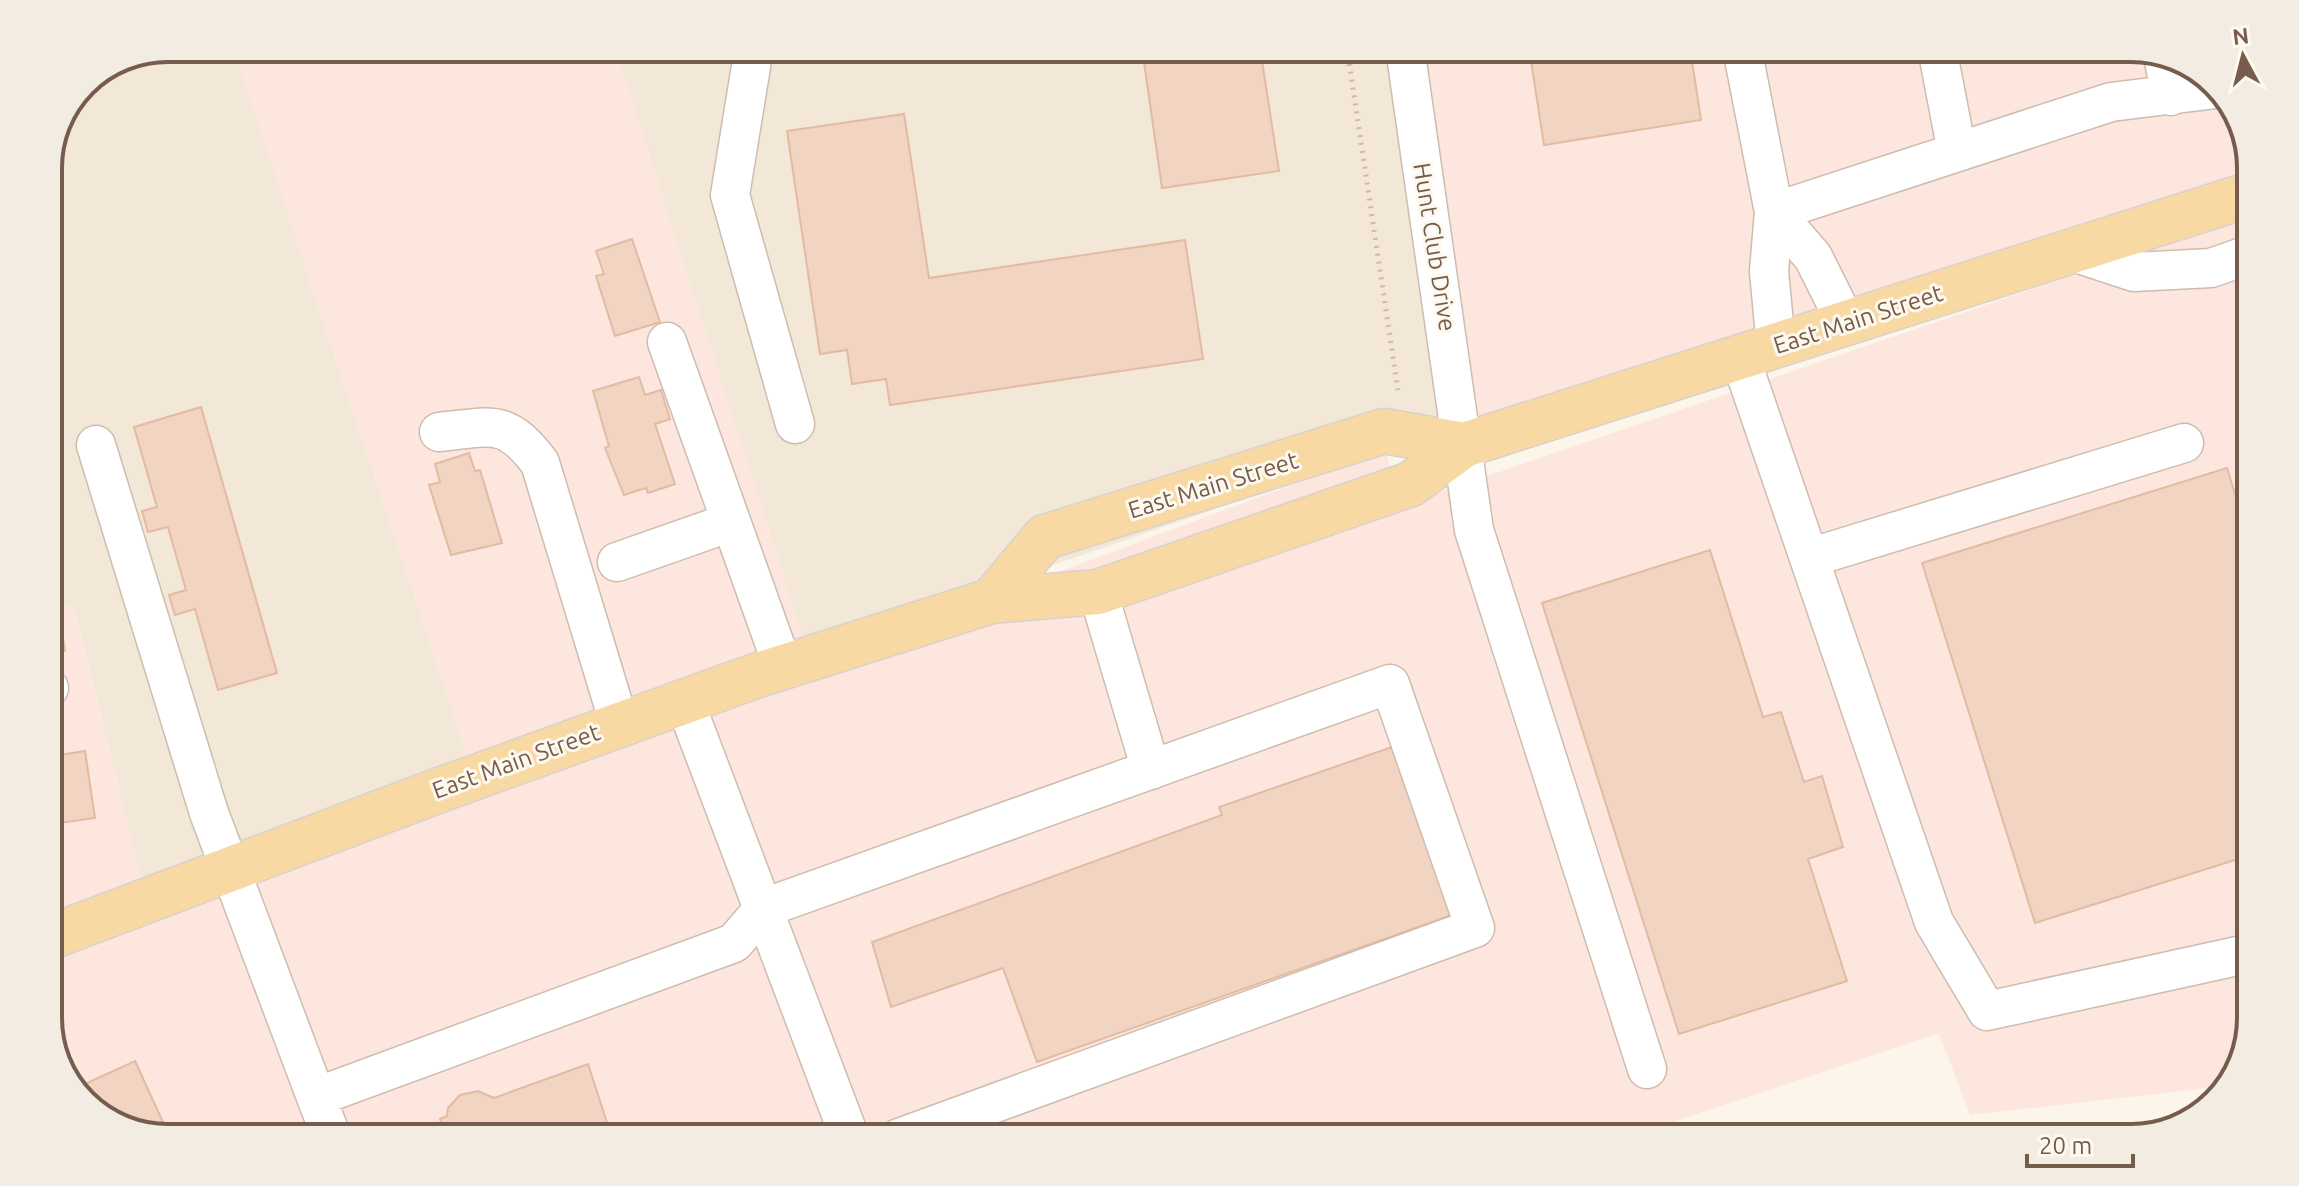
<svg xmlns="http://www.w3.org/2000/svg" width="2299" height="1186" font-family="Ubuntu,sans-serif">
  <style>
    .residential { fill: #f3e7d7 }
    .commercial { fill: #fce6dd }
    .building { fill: #f1d4c1; stroke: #e3bba2; stroke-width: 2 }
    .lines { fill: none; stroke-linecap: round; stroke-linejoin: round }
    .minor-casing { stroke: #cebdaf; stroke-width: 41 }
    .major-casing { stroke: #d9d1cd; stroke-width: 47 }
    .path { stroke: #d6b7a4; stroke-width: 5; stroke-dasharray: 2 6; stroke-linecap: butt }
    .minor { stroke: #fff; stroke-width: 38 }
    .major { stroke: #f8d9a4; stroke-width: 44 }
    .labels { text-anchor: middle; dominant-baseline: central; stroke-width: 6; stroke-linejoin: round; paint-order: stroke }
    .street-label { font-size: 24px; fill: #765c4d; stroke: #fef9ef }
    .rim { fill: none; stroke: #765c4d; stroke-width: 4 }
  </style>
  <rect width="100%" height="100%" fill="#fcf5e9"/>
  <path class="residential" d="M168,48H233L471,768L144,891L73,606L48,609V161L84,83Z
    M615,48H1390L1447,429L807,650Z"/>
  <path class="commercial" d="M233,48H615L807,650L471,768Z
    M1418,48H2131L2184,61L2231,102L2251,161V180L1477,428Z
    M2251,214V1018L2238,1071L2225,1086L1970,1115L1939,1033L1625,1138H168L115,1125L68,1084L48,1026V950L1385,450L1403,505Z
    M72,605L144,891L48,927V609Z"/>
  <path class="building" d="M879,48H970L881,61Z
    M1142,48H1260L1279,171L1162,188Z
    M1529,48H1690L1701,120L1544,145Z
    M904,114L929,278L1185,240L1203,359L890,405L886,379L852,384L847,350L820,354L787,131Z
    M632,239L660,322L615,336L596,276L604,274L596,251Z
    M639,377L645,395L661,390L670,419L655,424L675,484L648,493L646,488L624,495L605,448L609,446L593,391Z
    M201,407L277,673L218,690L195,609L175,615L169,595L186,590L168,527L148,532L142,511L157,507L134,427Z
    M469,453L475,471L480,470L502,543L451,555L429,485L440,482L435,464Z
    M2227,468L2251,546V855L2035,923L1922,563Z
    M1710,550L1763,717L1781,712L1804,782L1822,776L1843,847L1808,859L1847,981L1679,1034L1542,603Z
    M59,612L65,651L48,653V613Z
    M1395,746L1455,914L1037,1062L1003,968L891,1007L872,942L1222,815L1219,807Z
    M85,751L95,818L59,823L61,834L48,836V757Z
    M135,1061L167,1131L157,1135L115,1125L74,1089Z
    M588,1064L612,1138H447L440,1119L447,1116L448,1108L460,1095L478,1091L494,1098Z"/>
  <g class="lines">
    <g class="minor-casing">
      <path id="minor" d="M754,48L730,195L795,424
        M1405,48L1474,530L1647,1069
        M1742,48L1774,212L1769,271L1776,346
        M1937,48L1957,152
        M2163,56L2171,96
        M1774,212L2111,102L2216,89
        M1774,212L1813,257L1846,323
        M2070,251L2134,272L2211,268L2251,254
        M667,342L783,667
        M1740,357L1934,922L1987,1011L2251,953
        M439,432C492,427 505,417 540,463L619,723
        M96,445L209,813L316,1097
        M1809,558L2184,443
        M617,562L731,522
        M1098,592L1151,770
        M48,688H49
        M684,700L850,1138
        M332,1138L316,1097L734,943L764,908L1390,684L1475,928L899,1138"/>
    </g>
    <g class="major-casing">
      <path id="major" d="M991,601L1045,537L1384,431L1464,445
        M48,938L437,791L758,675L991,601L1098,592L1411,484L1464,445L2251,194"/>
    </g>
    <path class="path" d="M1347,48L1398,391"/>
    <use href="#minor" class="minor"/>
    <use href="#major" class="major"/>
  </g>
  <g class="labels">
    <g class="street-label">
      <text transform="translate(1435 247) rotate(81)">Hunt Club Drive</text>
      <text transform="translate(1858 319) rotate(-18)">East Main Street</text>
      <text transform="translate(1213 485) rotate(-17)">East Main Street</text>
      <text transform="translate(516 761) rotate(-20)">East Main Street</text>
    </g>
  </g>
  <path d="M0 0H2299V1186H0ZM168 62H2131A106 106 0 0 1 2237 168V1018A106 106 0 0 1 2131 1124H168A106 106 0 0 1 62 1018V168A106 106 0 0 1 168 62Z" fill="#f3ece2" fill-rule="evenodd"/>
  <path class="rim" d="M168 62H2131A106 106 0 0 1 2237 168V1018A106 106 0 0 1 2131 1124H168A106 106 0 0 1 62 1018V168A106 106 0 0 1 168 62Z"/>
  <g transform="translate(2243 56) rotate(353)" stroke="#fef9ef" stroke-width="6" paint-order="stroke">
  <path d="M0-6L14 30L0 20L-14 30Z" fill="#765c4d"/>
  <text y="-12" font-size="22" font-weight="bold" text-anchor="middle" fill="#765c4d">N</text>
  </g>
  <path d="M2027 1154v12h106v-12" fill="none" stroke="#765c4d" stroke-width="4"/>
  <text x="2039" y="1154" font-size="24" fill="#765c4d" stroke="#fef9ef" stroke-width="6" paint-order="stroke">20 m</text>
</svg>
